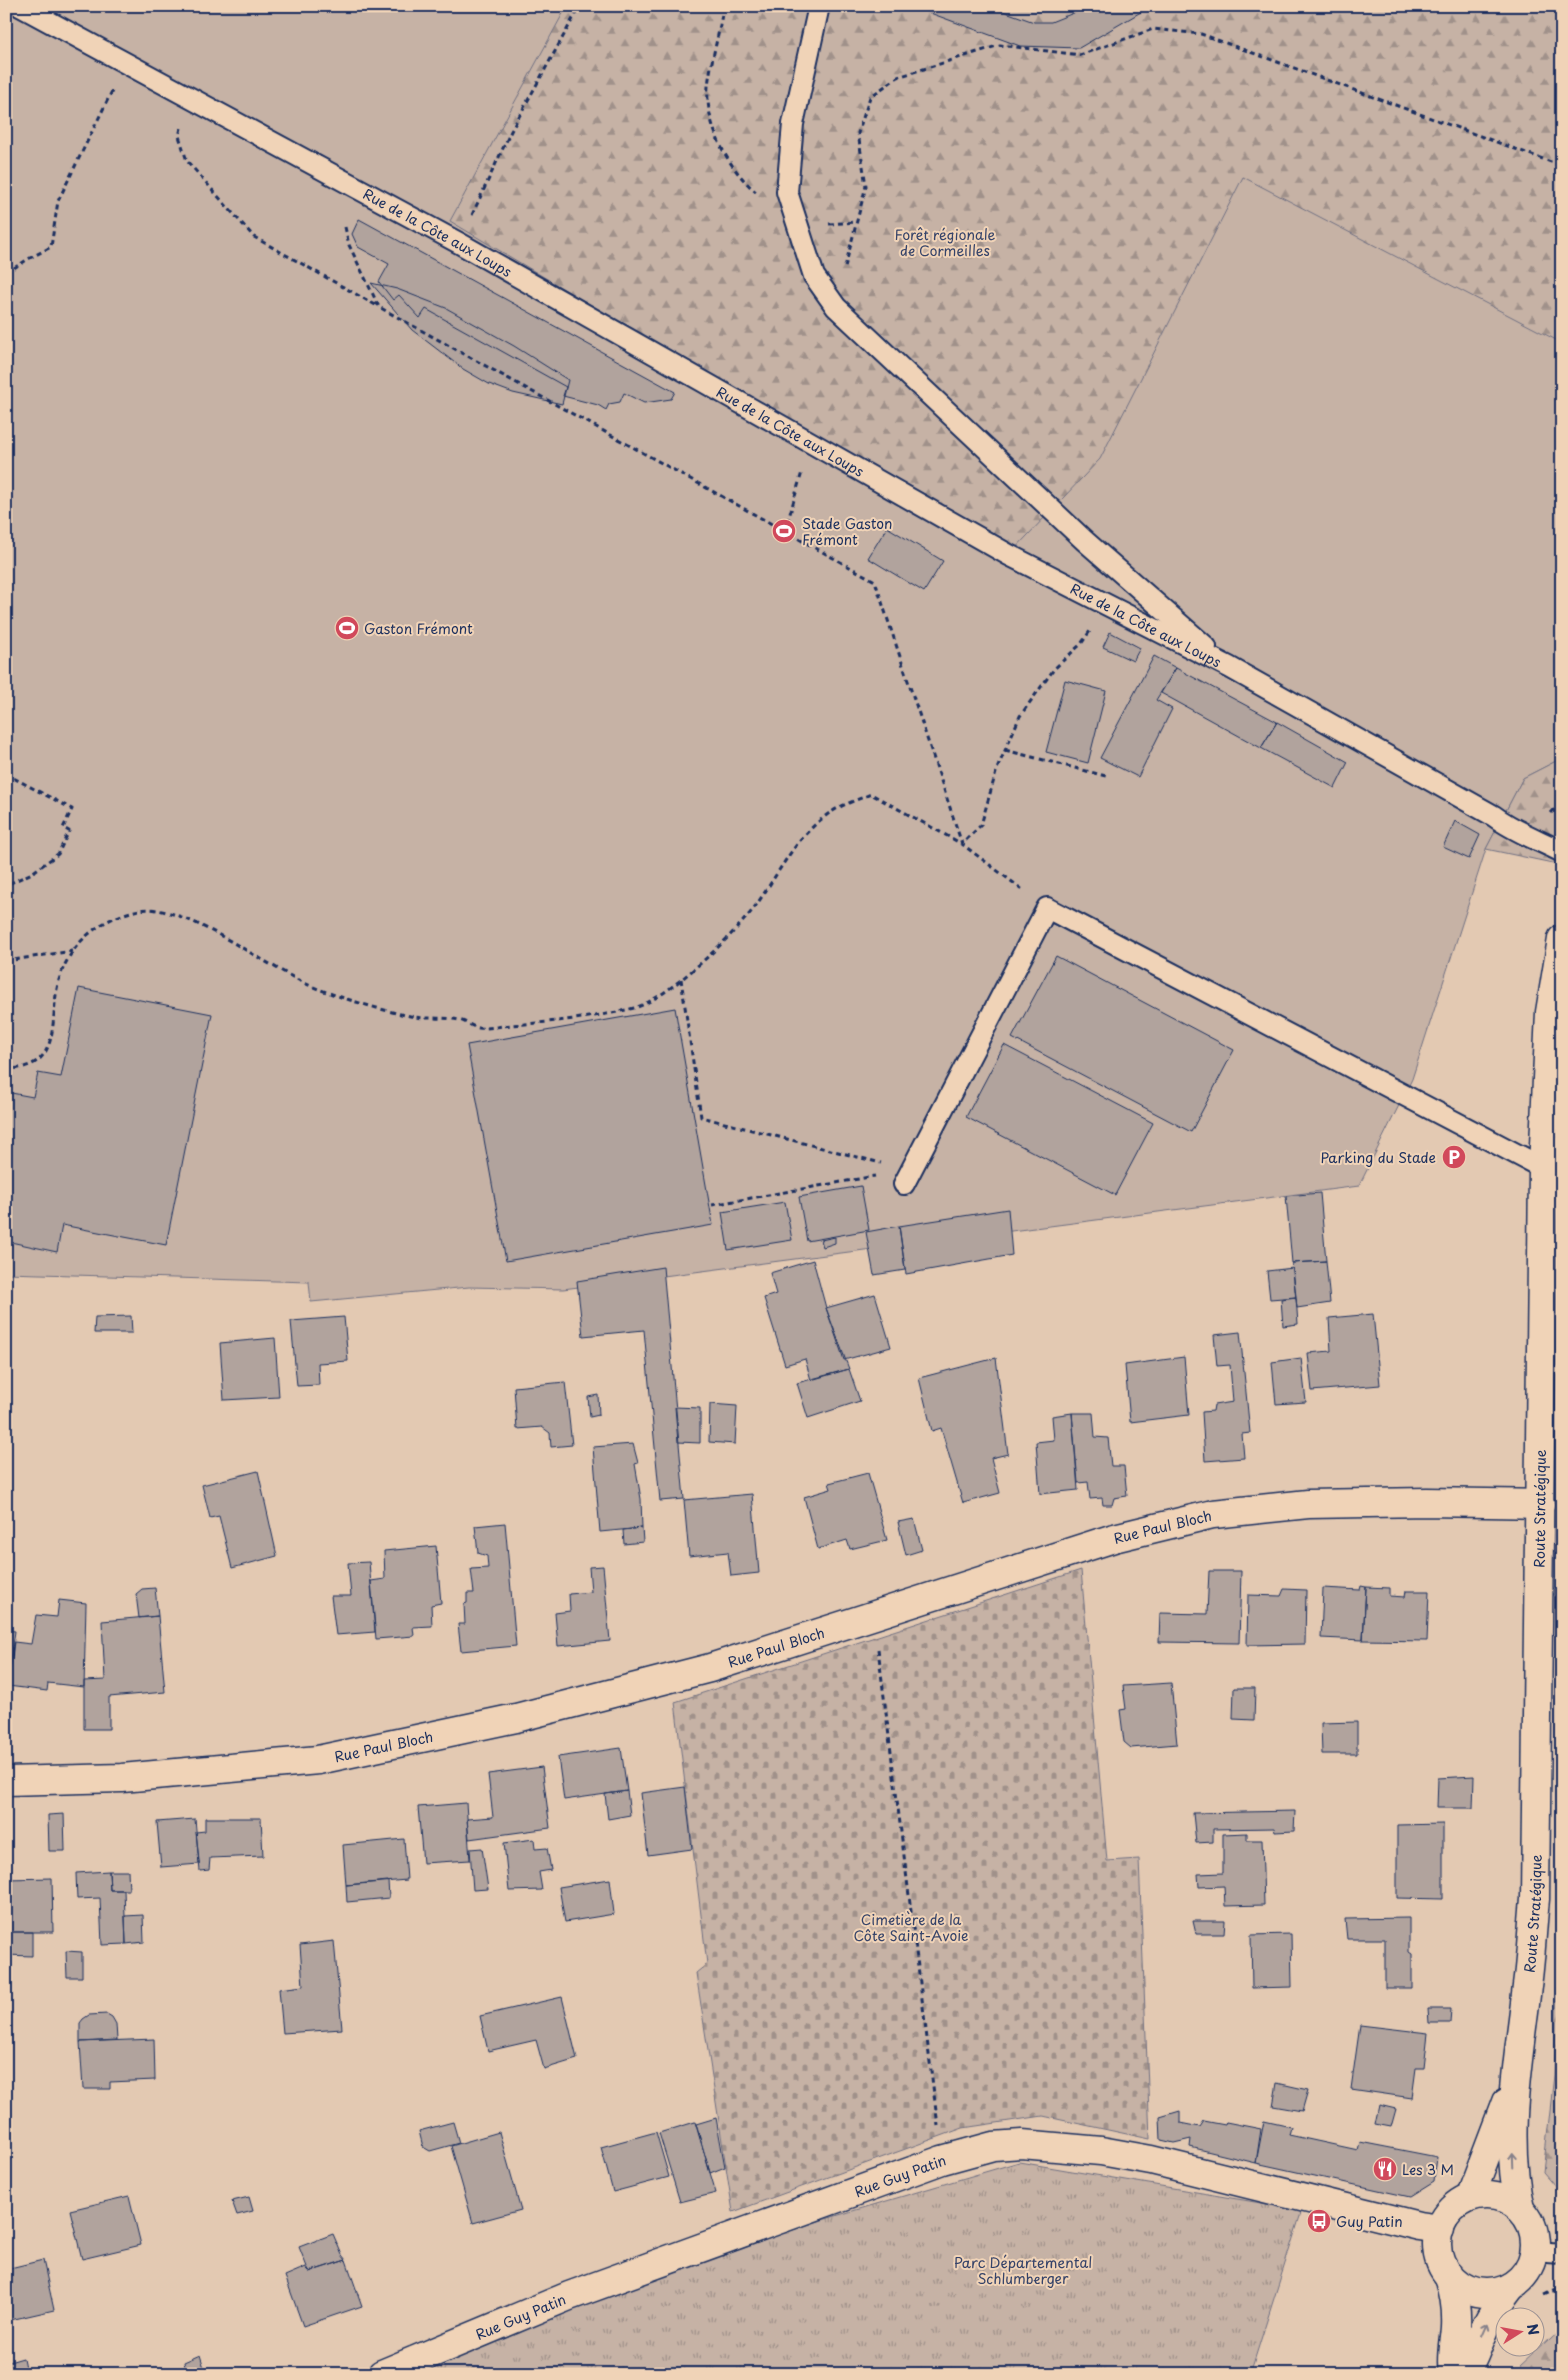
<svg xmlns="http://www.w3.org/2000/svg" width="1568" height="2380" font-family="'Playpen Sans',sans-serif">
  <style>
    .grass { fill: #c6b2a5; stroke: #707082 }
    .forest { fill: url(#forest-firs); stroke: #707082 }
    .cemetery { fill: url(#cemetery-stones); stroke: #707082 }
    .park { fill: url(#park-tufts); stroke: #707082 }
    .building { fill: #b1a39d; stroke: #1b2f5e }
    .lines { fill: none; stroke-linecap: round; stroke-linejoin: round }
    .service-casing { stroke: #1b2f5e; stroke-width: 24 }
    .minor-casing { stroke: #1b2f5e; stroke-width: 31 }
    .tertiary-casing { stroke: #1b2f5e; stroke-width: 31 }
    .path { stroke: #1b2f5e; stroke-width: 3; stroke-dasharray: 5 4; stroke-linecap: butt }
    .service { stroke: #f0d3b7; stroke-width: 20 }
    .minor { stroke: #f0d3b7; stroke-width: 28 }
    .tertiary { stroke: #f0d3b7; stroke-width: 28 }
    .oneway { stroke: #86818a }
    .labels { text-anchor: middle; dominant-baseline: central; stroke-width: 4; stroke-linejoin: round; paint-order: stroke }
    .street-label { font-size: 14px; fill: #1b2f5e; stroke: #f0d3b7 }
    .park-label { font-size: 14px; fill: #354369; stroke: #f0d3b7 }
    .poi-label { font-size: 14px; fill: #1b2f5e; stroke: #f0d3b7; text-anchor: start }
  </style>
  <defs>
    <pattern id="forest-firs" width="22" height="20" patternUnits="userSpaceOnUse" patternTransform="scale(1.25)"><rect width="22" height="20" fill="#c6b2a5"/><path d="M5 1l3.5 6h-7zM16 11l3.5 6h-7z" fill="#a0918a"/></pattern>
    <pattern id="cemetery-stones" width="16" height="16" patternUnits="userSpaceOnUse" patternTransform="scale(1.25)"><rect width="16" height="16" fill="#c6b2a5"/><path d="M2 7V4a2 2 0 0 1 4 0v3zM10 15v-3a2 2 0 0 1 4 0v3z" fill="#a0918a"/></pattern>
    <pattern id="park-tufts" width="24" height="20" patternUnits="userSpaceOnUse" patternTransform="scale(1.25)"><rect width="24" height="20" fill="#c6b2a5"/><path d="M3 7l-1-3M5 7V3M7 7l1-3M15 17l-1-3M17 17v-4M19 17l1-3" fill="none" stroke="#a0918a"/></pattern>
  </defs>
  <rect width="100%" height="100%" fill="#e3c9b2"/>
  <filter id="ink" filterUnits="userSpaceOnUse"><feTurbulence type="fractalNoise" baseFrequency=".02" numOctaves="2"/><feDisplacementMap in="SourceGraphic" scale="10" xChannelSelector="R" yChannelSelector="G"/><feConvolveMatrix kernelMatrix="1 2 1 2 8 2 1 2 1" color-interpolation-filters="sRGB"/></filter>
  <g filter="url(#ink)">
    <path class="grass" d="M6,6H901L1562,303V758L1523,778L1486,849L1412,1079L1359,1186L563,1289L469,1287L311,1302L309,1282L6,1273Z"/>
    <path class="forest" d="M567,6H1562V343L1243,177L1100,459L1009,555L450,221Z
      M1562,758V865L1486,849L1523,778Z
      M1562,1842V2194L1543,2172L1554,2075Z
      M1562,2327V2374H1518L1521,2365Z"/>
    <path class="cemetery" d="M1081,1570L1107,1861L1139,1859L1150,2139L1043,2116L963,2128L733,2212L696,1973L707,1964L675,1702Z"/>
    <path class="park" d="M1019,2162L1302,2210L1250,2374H425L447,2361L623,2288L822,2220Z"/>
    <path class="building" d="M911,6H989L1034,22H1051L1091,6H1144L1146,9L1079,48L1020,46Z
      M359,219L675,392L671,399L644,403L624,393L620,402L609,404L606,410L598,405L563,396L566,387L426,309L420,318L399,295L393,300L379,282L389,264L358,247L352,234Z
      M371,283L397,289L446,308L514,346L568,380L562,404L513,393L489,384L463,369L412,330Z
      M887,527L943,561L924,592L868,558Z
      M1110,632L1140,648L1133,661L1103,647Z
      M1154,656L1176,668L1156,700L1172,709L1138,777L1100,758Z
      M1176,668L1277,722L1261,748L1161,693Z
      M1065,680L1106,691L1088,763L1046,752Z
      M1277,722L1348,762L1335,788L1261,748Z
      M1455,821L1480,835L1469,859L1443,847Z
      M1056,956L1234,1050L1191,1132L1012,1038Z
      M79,988L212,1014L166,1245L62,1225L57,1252L6,1241V1092L33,1097L38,1073L61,1077Z
      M675,1008L713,1225L506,1261L467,1045Z
      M1004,1045L1153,1123L1115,1195L966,1117Z
      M861,1186L869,1230L807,1241L799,1197Z
      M1320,1193L1326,1261L1292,1263L1286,1196Z
      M785,1202L792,1240L728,1250L722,1212Z
      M1008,1209L1012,1255L906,1274L899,1226Z
      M899,1226L905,1270L874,1275L866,1232Z
      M835,1237V1243L823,1247L821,1240Z
      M813,1260L826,1308L849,1369L811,1380L805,1359L785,1365L764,1298L776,1294L770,1273Z
      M1326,1261L1330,1303L1297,1308L1292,1263Z
      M663,1267L684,1499L660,1501L644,1330L583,1336L577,1281Z
      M1293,1268L1296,1297L1270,1299L1267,1271Z
      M875,1294L891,1347L844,1360L826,1308Z
      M1296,1297L1298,1324L1283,1326L1281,1299Z
      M1373,1314L1380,1385L1312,1391L1308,1353L1331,1351L1329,1318Z
      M131,1316L132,1333H94L95,1317Z
      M344,1317L348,1361L318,1363L319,1385L297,1386L291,1321Z
      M1240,1332L1250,1433L1242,1434L1244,1458L1205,1461L1202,1412L1213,1411L1214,1405L1233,1402L1230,1365L1217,1366L1214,1335Z
      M275,1338L279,1397L224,1400L220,1343Z
      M1184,1357L1189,1415L1130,1422L1125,1365Z
      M996,1358L1008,1454L991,1458L1000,1493L963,1503L941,1428L932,1431L919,1378Z
      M1301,1358L1306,1402L1276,1404L1272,1362Z
      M849,1369L860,1401L808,1418L797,1383Z
      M565,1382L572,1445L551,1447L550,1433L542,1427L517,1429L514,1387Z
      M598,1395L599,1415L590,1417L588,1397Z
      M710,1404L737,1406L735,1444L709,1442Z
      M675,1407L700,1408V1443L678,1442Z
      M1072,1413H1093L1095,1437L1108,1438L1111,1466H1124L1127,1496L1114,1498L1112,1505H1103L1102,1498L1090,1499L1088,1482L1078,1483Z
      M1072,1413L1078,1490L1040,1494L1036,1442L1054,1440L1052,1416Z
      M633,1444L638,1463L635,1464L641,1499L642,1528L600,1532L593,1447Z
      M258,1471L277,1556L232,1568L219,1516L210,1518L202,1485Z
      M868,1473L887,1540L850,1549L847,1540L818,1549L804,1497L831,1489L829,1483Z
      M752,1494L759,1573L731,1576L728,1552L689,1556L684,1500Z
      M914,1519L922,1550L906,1555L898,1522Z
      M505,1523L516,1646L461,1651L458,1624H465L464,1604L467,1603V1593H474L471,1569L488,1568L487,1556L478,1553L475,1526Z
      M642,1528L643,1542L624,1544L623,1530Z
      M436,1546L441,1603L431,1605L432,1626L413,1627L414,1636L376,1639L371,1581L385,1579L384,1551Z
      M369,1562L375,1632L336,1635L331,1596H351L348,1563Z
      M603,1566L610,1641L558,1646L555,1613L570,1611L569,1594L591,1592L589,1567Z
      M1209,1571H1241L1239,1643L1159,1642L1160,1613L1207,1614Z
      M1361,1586L1366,1587L1363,1640L1321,1638L1323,1588L1360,1590Z
      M1366,1587L1389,1588V1596L1405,1597L1406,1591H1429L1427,1641L1363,1640Z
      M155,1588L158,1616L139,1618L136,1594L142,1589Z
      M1284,1589L1306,1590L1305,1644L1247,1645L1248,1595L1281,1596Z
      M59,1600L86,1603L84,1687L48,1683L47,1691L8,1686L14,1642L31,1644L36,1615L57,1617Z
      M158,1616L165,1692L109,1697V1729H84V1681L105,1680L102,1621Z
      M6,1630L15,1631L6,1696Z
      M1171,1683L1177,1744L1131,1748L1124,1742L1120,1710L1126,1709L1123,1686Z
      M1234,1688H1255L1254,1720L1233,1719Z
      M1357,1722V1754H1322L1321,1723Z
      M621,1748L627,1791L564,1800L558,1757Z
      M542,1767L550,1828L469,1839L467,1819L493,1817L488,1774Z
      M1474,1776L1473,1808H1437L1438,1778Z
      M685,1787L692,1849L648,1855L641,1793Z
      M627,1791L630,1815L608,1819L605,1794Z
      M466,1803L470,1860L423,1863L418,1807Z
      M1295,1811L1294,1831L1275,1832L1274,1828L1213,1829V1842L1196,1843L1193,1813Z
      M64,1814L65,1851H49L48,1815Z
      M205,1818H261L263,1856L210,1858L209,1870L200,1871L196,1832L205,1831Z
      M195,1819L199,1864L161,1867L157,1822Z
      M1443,1824V1899L1397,1898V1825Z
      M1247,1833V1840H1262L1264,1905L1225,1906L1224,1886L1199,1887L1198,1874L1223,1873V1834Z
      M404,1839L407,1880L346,1885L343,1845Z
      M534,1839L535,1849L547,1848L551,1870L539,1872L542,1890L509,1891L504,1843Z
      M482,1848L488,1889L473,1890L470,1849Z
      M109,1871H128L129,1890H110Z
      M109,1871L110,1890H124L126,1944L102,1945L100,1898L77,1899L76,1873Z
      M52,1878L53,1932H7V1879Z
      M610,1879L614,1914L565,1922L559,1887Z
      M388,1881L389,1898L347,1902L346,1885Z
      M143,1915L144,1942L126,1944L125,1916Z
      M1409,1918V1952L1412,1954V1988H1385V1939H1347L1345,1919Z
      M1193,1921H1225L1224,1934H1196Z
      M7,1932H32V1956L6,1955Z
      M1291,1934L1292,1987L1252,1988L1251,1935Z
      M334,1941L342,2029L283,2033L279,1989L303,1986L300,1945Z
      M66,1951L82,1952V1977H67Z
      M562,1997L577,2059L544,2069L536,2040L488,2051L480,2016Z
      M1428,2009H1451L1450,2023H1429Z
      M107,2014L112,2017L116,2024L117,2040L80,2042V2023L83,2019L89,2015Z
      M1360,2025L1428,2033L1424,2068H1416L1412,2098L1351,2089Z
      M154,2039L155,2080L110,2082V2089H83L80,2042Z
      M1277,2083L1308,2090L1302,2111L1273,2106Z
      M1379,2105L1396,2109L1391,2127L1375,2124Z
      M1180,2111V2123L1200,2127L1204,2121L1225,2125L1226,2122L1261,2129L1256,2163L1190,2147L1191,2139L1174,2143L1161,2140L1160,2117Z
      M716,2118L725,2167L710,2173L696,2124Z
      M1264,2121L1291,2127L1289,2135L1358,2150L1360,2142L1437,2157L1434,2182L1410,2197L1256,2163Z
      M453,2122L459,2143L430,2151L423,2147L419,2131Z
      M695,2122L716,2193L680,2202L659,2133Z
      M499,2132L521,2210L473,2223L451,2146Z
      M656,2132L669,2177L613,2192L601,2147Z
      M129,2196L141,2245L82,2259L70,2210Z
      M249,2197L253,2211L237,2215L232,2201Z
      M333,2234L342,2255L346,2260L309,2272L299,2247Z
      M43,2260L54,2310L6,2321V2269Z
      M346,2260L362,2306L303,2326L285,2276L306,2267L309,2272Z
      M200,2355L206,2374H167L185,2367L184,2362Z
      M23,2358L26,2373L6,2374V2363Z"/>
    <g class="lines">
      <g class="service-casing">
        <g id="service">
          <path id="s1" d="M20,6L459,243L1009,555L1229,667L1494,816C1515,832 1539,840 1562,852"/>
          <path d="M819,6L793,124L787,192L814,276L836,307L1085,541L1206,647"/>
          <path d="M904,1184L1047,908L1543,1168"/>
          <path d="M1535,2252L1562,2254"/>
        </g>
      </g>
      <g class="minor-casing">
        <g id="minor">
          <path id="s2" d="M6,1781L122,1778L318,1760L516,1718L710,1668L1114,1538L1213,1514L1308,1504L1427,1502L1540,1504"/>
          <path id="s3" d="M382,2374L569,2296L942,2160L993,2146L1022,2144L1101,2151L1151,2160L1419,2226L1440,2229"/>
        </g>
      </g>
      <g class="tertiary-casing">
        <g id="tertiary">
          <circle cx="1486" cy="2244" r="49"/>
          <path d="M1470,2197L1506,2102"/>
          <path id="s4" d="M1520,2208C1503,2134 1519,2060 1527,1986C1531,1957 1532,1928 1535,1899L1543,1168L1550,1012L1562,939"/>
          <path d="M1449,2276C1454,2292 1457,2309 1456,2327C1455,2343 1451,2358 1454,2374"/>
          <path d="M1464,2374C1474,2360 1477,2346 1484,2331C1490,2315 1501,2300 1511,2287"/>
        </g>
      </g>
      <path class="path" d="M723,6C720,33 711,59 708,86C705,125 727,167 756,192
        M181,128L179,136L187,161L254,237L379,307
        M472,215L511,131L580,6
        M829,224L856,222
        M345,227L349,245L379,307L875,581L962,844L981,825L997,769L1020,716L1054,669L1081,644L1090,631
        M845,267L866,186L858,133L870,97L898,77L1000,45L1080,55L1153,29L1201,34L1562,166
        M6,273L30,258L51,247L58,201L112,91
        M785,531L802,472
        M1005,750L1106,776
        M6,774L72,809L63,828L69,831L58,854L32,873L6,885
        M1551,813L1562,801
        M6,961L72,951
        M681,979L701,1117L881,1163
        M6,1069C65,1069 48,1019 59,980C70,942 102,917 140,910C184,901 276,975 321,990C351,1001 384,1011 415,1017C429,1019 445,1017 459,1020C465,1021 472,1027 479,1028C488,1029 501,1026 511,1025C552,1022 595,1018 634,1008C666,1000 734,935 754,908C776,878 793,841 823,818C837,806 855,801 871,794L962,844L1023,890
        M712,1205L875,1176
        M878,1649L938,2126
        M1544,2295L1562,2287"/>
      <use href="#service" class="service"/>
      <use href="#minor" class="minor"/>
      <use href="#tertiary" class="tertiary"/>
    </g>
    <defs><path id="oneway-shaft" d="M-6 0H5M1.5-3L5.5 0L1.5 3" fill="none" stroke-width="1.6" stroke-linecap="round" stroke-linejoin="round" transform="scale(1.25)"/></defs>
    <g class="oneway">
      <use href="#oneway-shaft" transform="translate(1513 2160) rotate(-92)"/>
      <use href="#oneway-shaft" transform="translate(1485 2330) rotate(-66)"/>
    </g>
  </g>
  <defs>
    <g id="stadium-disc" transform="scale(1.25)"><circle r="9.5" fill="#d1495b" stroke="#f0d3b7"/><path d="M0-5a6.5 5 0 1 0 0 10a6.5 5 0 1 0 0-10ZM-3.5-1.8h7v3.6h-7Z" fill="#fff"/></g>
    <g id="parking-disc" transform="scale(1.25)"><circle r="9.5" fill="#d1495b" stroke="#f0d3b7"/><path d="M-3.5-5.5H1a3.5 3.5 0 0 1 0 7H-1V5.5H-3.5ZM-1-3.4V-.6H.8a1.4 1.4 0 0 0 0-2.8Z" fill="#fff"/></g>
    <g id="restaurant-disc" transform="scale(1.25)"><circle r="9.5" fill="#d1495b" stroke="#f0d3b7"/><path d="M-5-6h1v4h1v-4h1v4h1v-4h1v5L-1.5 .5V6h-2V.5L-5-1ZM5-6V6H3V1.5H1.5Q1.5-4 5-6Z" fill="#fff"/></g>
    <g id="bus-disc" transform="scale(1.25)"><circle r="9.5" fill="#d1495b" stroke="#f0d3b7"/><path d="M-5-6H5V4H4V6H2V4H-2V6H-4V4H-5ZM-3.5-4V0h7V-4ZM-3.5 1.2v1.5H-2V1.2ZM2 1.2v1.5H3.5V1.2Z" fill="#fff"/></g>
  </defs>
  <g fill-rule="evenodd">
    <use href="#stadium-disc" x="784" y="531"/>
    <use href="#stadium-disc" x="347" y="628"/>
    <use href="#parking-disc" x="1454" y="1157"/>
    <use href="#restaurant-disc" x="1385" y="2169"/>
    <use href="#bus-disc" x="1319" y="2221"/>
  </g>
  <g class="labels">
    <g class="street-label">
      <text stroke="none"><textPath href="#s1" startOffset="475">Rue de la Côte aux Loups</textPath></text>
      <text stroke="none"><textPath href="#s1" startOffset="880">Rue de la Côte aux Loups</textPath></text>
      <text stroke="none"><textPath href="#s1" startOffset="1285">Rue de la Côte aux Loups</textPath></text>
      <text stroke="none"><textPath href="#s4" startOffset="701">Route Stratégique</textPath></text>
      <text stroke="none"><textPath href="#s2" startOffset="1190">Rue Paul Bloch</textPath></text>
      <text stroke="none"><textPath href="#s2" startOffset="785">Rue Paul Bloch</textPath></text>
      <text stroke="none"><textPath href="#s2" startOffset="380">Rue Paul Bloch</textPath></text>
      <text stroke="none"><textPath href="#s4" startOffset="296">Route Stratégique</textPath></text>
      <text stroke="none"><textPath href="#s3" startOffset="555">Rue Guy Patin</textPath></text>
      <text stroke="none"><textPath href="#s3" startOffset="150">Rue Guy Patin</textPath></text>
    </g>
    <g class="park-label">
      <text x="945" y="234">Forêt régionale<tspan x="945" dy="16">de Cormeilles</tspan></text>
      <text x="911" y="1919">Cimetière de la<tspan x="911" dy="16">Côte Saint-Avoie</tspan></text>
      <text x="1023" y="2262">Parc Départemental<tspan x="1023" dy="16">Schlumberger</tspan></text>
    </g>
    <g class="poi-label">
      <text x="802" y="523">Stade Gaston<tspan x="802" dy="16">Frémont</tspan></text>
      <text x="364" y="628">Gaston Frémont</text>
      <text x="1436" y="1157" text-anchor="end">Parking du Stade</text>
      <text x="1402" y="2169">Les 3 M</text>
      <text x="1336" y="2221">Guy Patin</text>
    </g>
  </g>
  <rect width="1568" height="2380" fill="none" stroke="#f0d3b7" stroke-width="25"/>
  <rect x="12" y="12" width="1543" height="2355" fill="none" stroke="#1b2f5e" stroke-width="2" filter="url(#ink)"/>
  <g transform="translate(1520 2332) rotate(79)"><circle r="24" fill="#f0d3b7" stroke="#9b9193"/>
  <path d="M0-4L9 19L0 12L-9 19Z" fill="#d1495b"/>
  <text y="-8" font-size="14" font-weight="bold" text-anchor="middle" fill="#1b2f5e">N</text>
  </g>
</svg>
